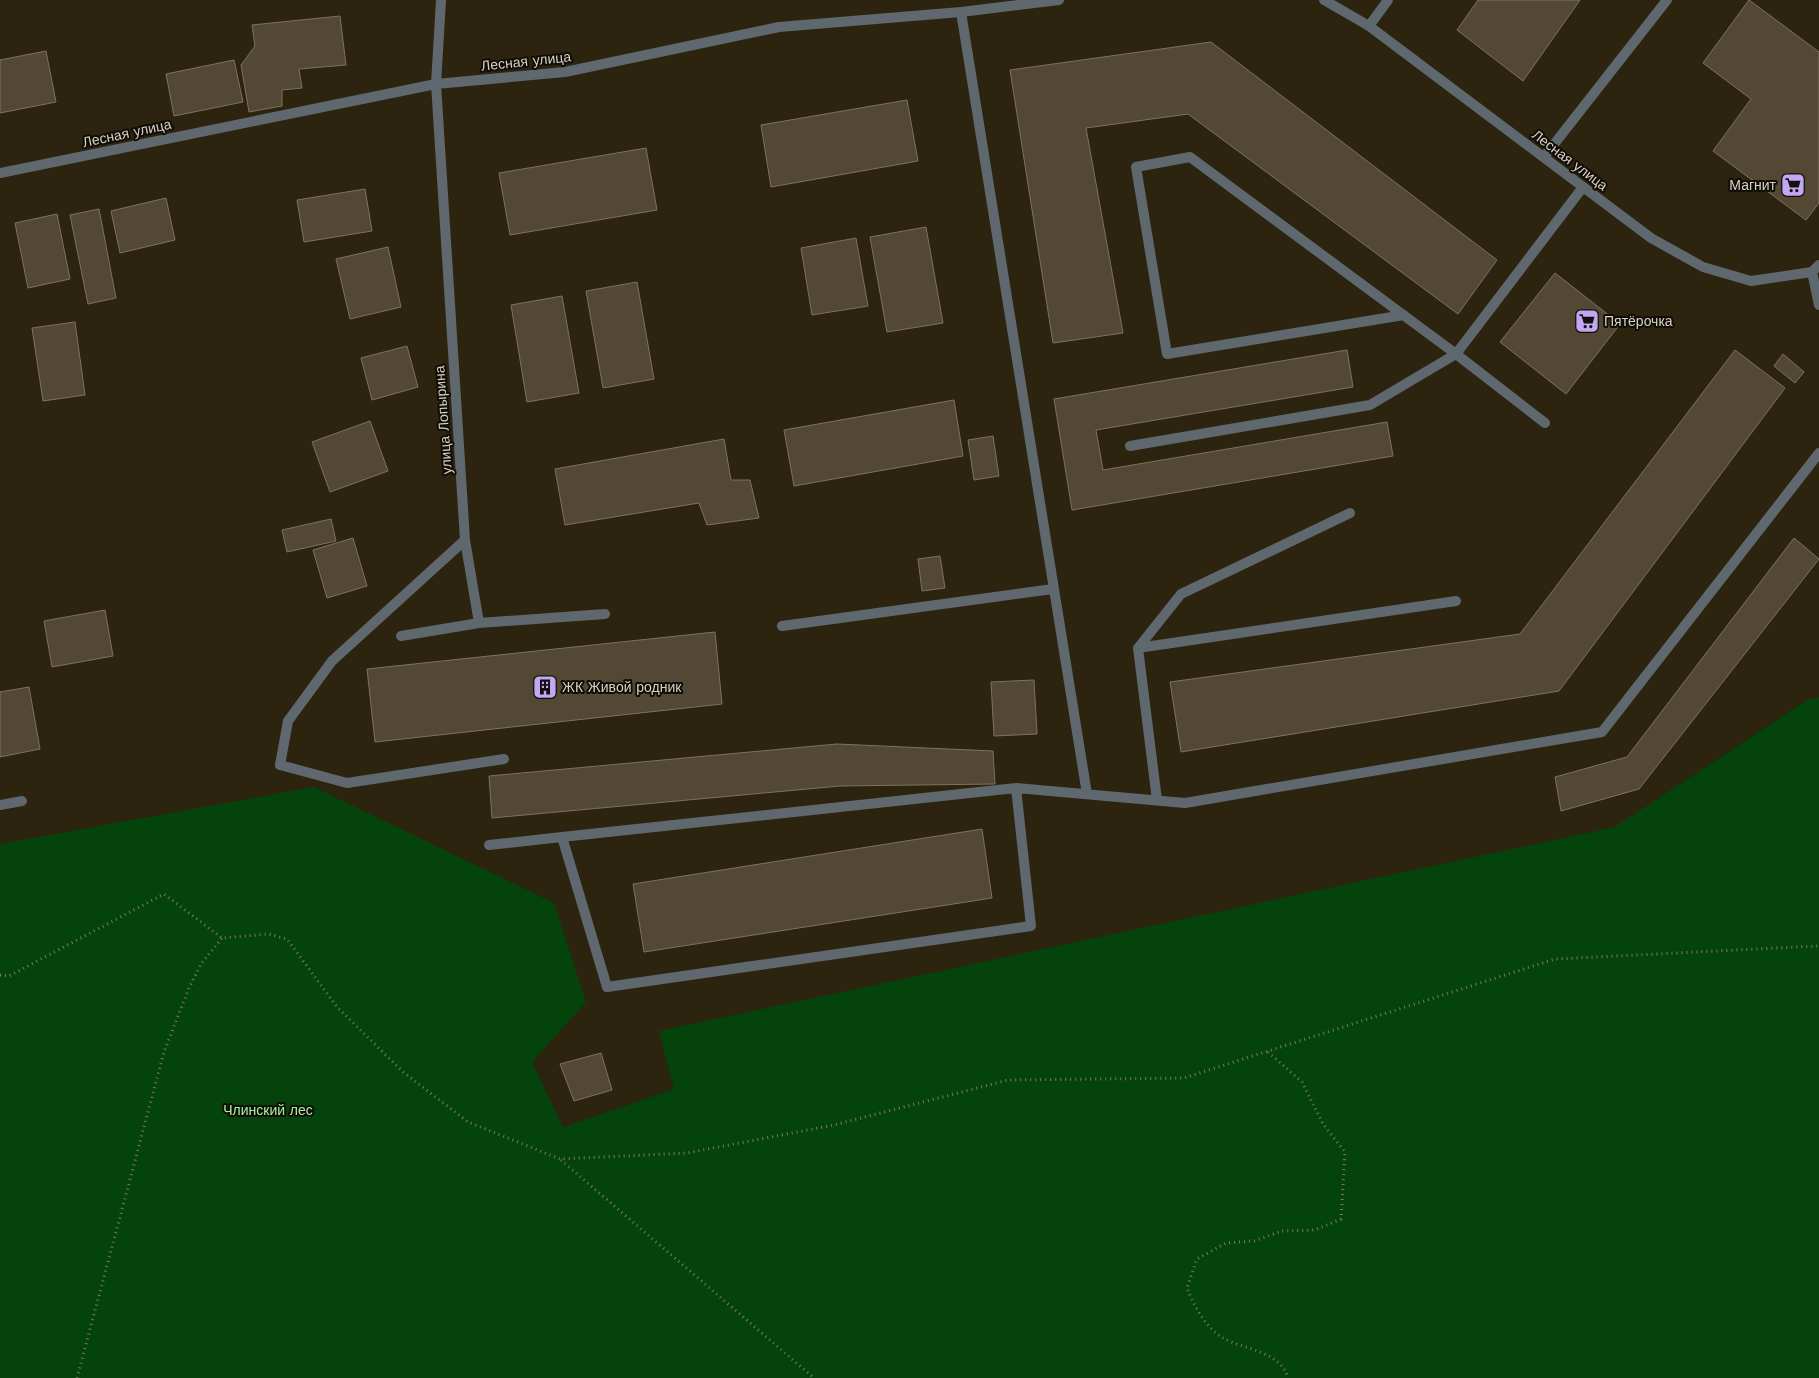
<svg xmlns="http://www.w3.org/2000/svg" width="1819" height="1378" font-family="'Work Sans',sans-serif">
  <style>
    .green { fill: #05430c }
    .building { fill: #524834; stroke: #7d735d }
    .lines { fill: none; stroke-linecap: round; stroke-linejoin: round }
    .path { stroke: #7e7666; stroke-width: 3; stroke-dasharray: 1 4; stroke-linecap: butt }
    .lane { stroke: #5e686e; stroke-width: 10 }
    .street { stroke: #5e686e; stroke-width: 10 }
    .labels { text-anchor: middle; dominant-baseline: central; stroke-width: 4; stroke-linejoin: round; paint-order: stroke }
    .street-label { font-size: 14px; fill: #d7d2c6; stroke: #110d06 }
    .poi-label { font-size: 14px; fill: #d7d2c6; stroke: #110d06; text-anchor: start }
    .park-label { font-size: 14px; fill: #a2f2a2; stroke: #110d06 }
  </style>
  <rect width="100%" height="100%" fill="#2d2410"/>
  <path class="green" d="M1819,697V1378H0V844L314,787L554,903L586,1002L532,1062L563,1127L674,1089L659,1031L1615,827L1807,700Z"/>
  <path class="building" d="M1478,0H1580L1523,81L1457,30Z
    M1749,0L1819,52V203L1806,220L1713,151L1751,99L1703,63Z
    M340,16L346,65L299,69L302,88L282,90V106L249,112L241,65L255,46L252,25Z
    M1211,42L1497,260L1458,314L1188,114L1086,128L1123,333L1053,343L1010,70Z
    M46,51L56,102L0,113V60Z
    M234,60L243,102L174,116L166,74Z
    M907,100L918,161L771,187L761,125Z
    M646,148L657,210L510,235L499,173Z
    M365,189L372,231L304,242L297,200Z
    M166,198L175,240L120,253L111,211Z
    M99,209L116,298L88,304L70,215Z
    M57,214L70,279L28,288L15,223Z
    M926,227L943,323L887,332L870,237Z
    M856,238L868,306L812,315L801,248Z
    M388,247L401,307L350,319L336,259Z
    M1555,273L1620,324L1566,394L1500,342Z
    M637,282L654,379L603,388L586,291Z
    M562,296L579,393L527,402L511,305Z
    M75,322L85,395L43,401L32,328Z
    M407,346L418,387L372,400L361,358Z
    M1347,350L1353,387L1096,430L1103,470L1387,422L1393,456L1072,510L1054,399Z
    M1735,350L1785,388L1559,691L1181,752L1170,682L1520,634Z
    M1783,354L1804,372L1795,383L1774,366Z
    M954,400L963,456L794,486L784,430Z
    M370,421L388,471L330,492L312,442Z
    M993,436L999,476L974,480L968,440Z
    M724,439L731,480H750L759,518L707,525L699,503L565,525L555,469Z
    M331,519L336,541L287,552L282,530Z
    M353,538L367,586L327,598L313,550Z
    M1794,538L1819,559L1639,789L1561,811L1555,777L1627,757Z
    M940,556L945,588L922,591L918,559Z
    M105,610L113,656L52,667L44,621Z
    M715,632L722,704L375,742L367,669Z
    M1034,680L1037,734L994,736L991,682Z
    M29,687L40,749L0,757V692Z
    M837,744L993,751L995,784L840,786L492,818L489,776Z
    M982,829L992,898L644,952L633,884Z
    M601,1053L612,1090L574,1101L560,1064Z"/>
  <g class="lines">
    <path class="path" d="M0,975L9,976L164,894L222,938L269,934L287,939L337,1007L403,1072L468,1122L560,1159L687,1153L834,1125L1008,1080L1184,1078L1555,959L1819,946
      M1268,1052L1302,1082L1323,1124L1345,1152L1341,1219L1315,1230L1282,1231L1254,1241L1226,1243L1197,1259L1187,1288C1194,1306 1206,1328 1223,1338C1242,1349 1281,1351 1288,1378
      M561,1160L814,1378
      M77,1378L164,1052L189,988L201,964L222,938"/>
    <path class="lane" d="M961,12L1087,794
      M1369,26L1388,0
      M1544,157L1667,0
      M1812,272L1819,305
      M1404,315L1167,354L1136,167L1190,157L1456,354L1583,187
      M1130,446L1370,405L1456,354L1545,423
      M465,540L479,623L605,614
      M782,626L1053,589
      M401,636L479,623
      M1138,648L1456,601
      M280,765L347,783L504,759
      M1016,788L1031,926L607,987L562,837L1016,788L1185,803L1602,732L1819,453
      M1157,800L1138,648L1181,594L1350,513
      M0,805L22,801
      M489,845L562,837"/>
    <path class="street" d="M1324,0L1369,26L1651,238L1703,267L1751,281L1812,272L1819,265
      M0,173L436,84L565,72L779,27L961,12L1059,0
      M280,765L288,721L332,661L465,540L436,84L441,0"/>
  </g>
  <defs>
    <g id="supermarket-square" transform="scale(1.25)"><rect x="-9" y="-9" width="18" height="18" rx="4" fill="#c4a7f2" stroke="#110d06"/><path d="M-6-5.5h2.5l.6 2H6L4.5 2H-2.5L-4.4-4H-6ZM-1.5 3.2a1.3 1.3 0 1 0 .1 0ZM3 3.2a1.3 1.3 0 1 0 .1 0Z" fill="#111"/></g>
    <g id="building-square" transform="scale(1.25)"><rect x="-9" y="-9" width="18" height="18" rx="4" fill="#c4a7f2" stroke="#110d06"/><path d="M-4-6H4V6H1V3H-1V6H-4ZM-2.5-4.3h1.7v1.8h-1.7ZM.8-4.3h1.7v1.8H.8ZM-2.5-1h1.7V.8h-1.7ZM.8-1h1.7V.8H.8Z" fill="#111"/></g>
  </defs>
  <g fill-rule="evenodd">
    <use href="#supermarket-square" x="1793" y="185"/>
    <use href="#supermarket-square" x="1587" y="321"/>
    <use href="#building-square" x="545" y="687"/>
  </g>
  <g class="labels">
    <g class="street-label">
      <text transform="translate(526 61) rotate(-6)">Лесная улица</text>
      <text transform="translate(127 133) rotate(-12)">Лесная улица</text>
      <text transform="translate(1570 160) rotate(37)">Лесная улица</text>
      <text transform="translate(443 420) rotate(-94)">улица Лопырина</text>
    </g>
    <g class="poi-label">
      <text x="1776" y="185" text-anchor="end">Магнит</text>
      <text x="1604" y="321">Пятёрочка</text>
      <text x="562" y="687">ЖК Живой родник</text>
    </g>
    <g class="park-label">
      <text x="268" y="1110">Члинский лес</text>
    </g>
  </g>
</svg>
